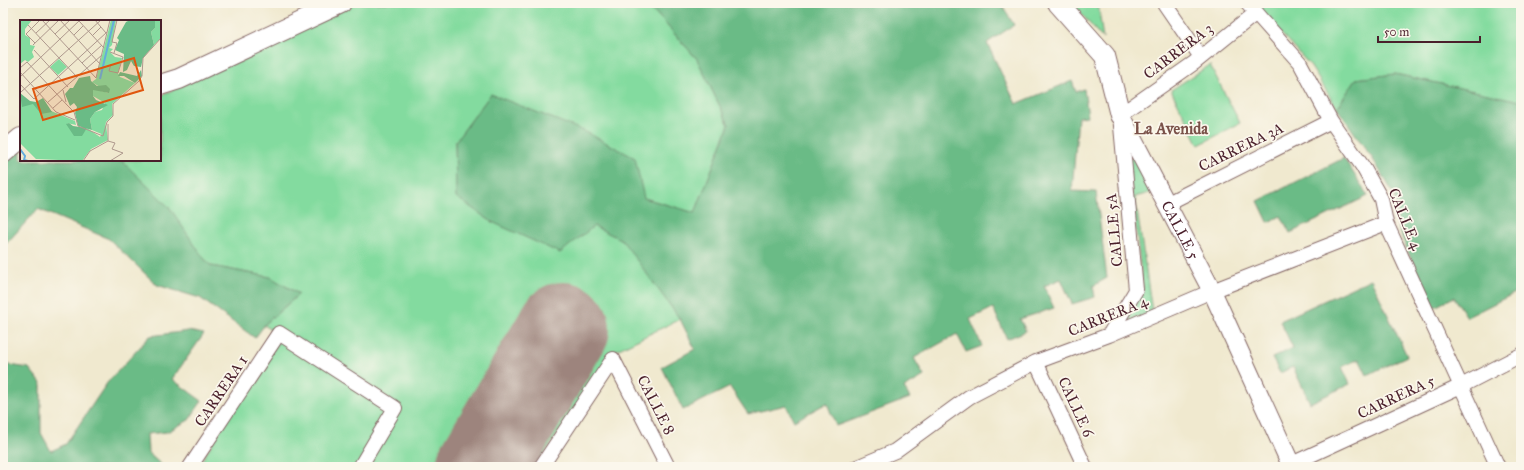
<svg xmlns="http://www.w3.org/2000/svg" width="1524" height="470" font-family="'IM FELL Great Primer',serif">
  <style>
    .green { fill: #83db9f; stroke: #667d65 }
    .forest { fill: #6abb86; stroke: #5a6d58 }
    .lines { fill: none; stroke-linecap: round; stroke-linejoin: round }
    .runway { stroke: #9d847d; stroke-width: 92 }
    .minor-casing { stroke: #846664; stroke-width: 16 }
    .tertiary-casing { stroke: #846664; stroke-width: 20 }
    .secondary-casing { stroke: #846664; stroke-width: 22 }
    .minor { stroke: #fff; stroke-width: 14 }
    .tertiary { stroke: #fff; stroke-width: 18 }
    .secondary { stroke: #fff; stroke-width: 20 }
    .labels { text-anchor: middle; dominant-baseline: central; stroke-width: 3.5; stroke-linejoin: round; paint-order: stroke }
    .street-label { font-size: 15px; fill: #4a1f2b; stroke: #fbf7ec }
    .neighbourhood-label { font-size: 16px; font-weight: bold; fill: #7a5149; stroke: #fbf7ec }
    .inset-river { fill: none; stroke: #64addc; stroke-width: 2 }
    .inset-road { fill: none; stroke: #ae988d; stroke-width: 1 }
    .view { fill: #e0560e; fill-opacity: 0.15; stroke: #e0560e; stroke-width: 2 }
    .inset-edge { fill: none; stroke: #4a1f2b; stroke-width: 2 }
  </style>
  <rect width="100%" height="100%" fill="#fbf7ec"/>
  <filter id="ink" filterUnits="userSpaceOnUse"><feTurbulence type="fractalNoise" baseFrequency=".025" numOctaves="2"/><feDisplacementMap in="SourceGraphic" scale="8" xChannelSelector="R" yChannelSelector="G"/><feConvolveMatrix kernelMatrix="1 2 1 2 8 2 1 2 1" color-interpolation-filters="sRGB"/></filter>
  <filter id="wash" filterUnits="userSpaceOnUse"><feTurbulence type="fractalNoise" baseFrequency=".012" numOctaves="4" result="noise"/><feDisplacementMap in="SourceGraphic" scale="16" xChannelSelector="R" yChannelSelector="G"/><feGaussianBlur stdDeviation="0.9" result="paint"/><feColorMatrix in="noise" values="0 0 0 0 0 0 0 0 0 0 0 0 0 0 0 0 0 1.4 0 .05"/><feComposite in="paint" operator="in"/></filter>
  <g filter="url(#wash)">
    <rect width="100%" height="100%" fill="#f0e9cf"/>
    <path class="green" d="M356,3H639L655,12L697,59L729,125L695,213L644,198L491,94L455,142L457,197L492,222L594,226L622,239L680,319L615,351L535,467H198L277,334L264,325L299,294L270,277L211,266L115,160H160V96L261,47Z
      M1072,3H1098L1103,39Z
      M1253,3H1521V104L1519,101L1395,74L1356,79L1337,108L1309,64Z
      M1210,65L1240,123L1199,145L1171,90Z
      M1125,134L1153,192L1135,197L1152,311L1118,327L1143,289Z"/>
    <path class="forest" d="M639,3H1001L1014,25L987,43L1016,104L1072,81L1076,92L1084,89L1088,116L1078,117L1072,191L1096,192L1107,278L1093,286L1095,297L1072,304L1061,279L1044,286L1054,308L1020,319L1026,331L1007,339L993,308L970,319L982,346L966,352L957,334L914,358L924,376L904,388L910,398L836,426L827,403L794,421L786,405L748,414L730,387L683,410L662,367L695,349L680,319L622,240L594,226L560,253L492,222L456,197L455,142L491,94L584,131L635,158L644,198L695,213L729,125L697,59L655,12Z
      M1395,74L1520,101L1521,104V290L1467,317L1454,297L1431,309L1398,227L1395,196L1374,161L1337,108L1356,79Z
      M21,148V160H115L122,161L170,208L202,256L211,266L270,277L299,294L266,323L255,338L200,298L157,285L109,239L38,209L3,247V162Z
      M1344,158L1368,196L1290,233L1281,216L1268,222L1258,201Z
      M1371,279L1407,356L1367,375L1359,359L1342,367L1350,384L1310,403L1293,367L1280,373L1272,358L1293,348L1280,321Z
      M188,331L204,334L172,379L202,401L189,420L167,432L147,434L148,453L164,467H3V364L29,368L41,383V433L51,451L66,444L107,383L150,336Z"/>
    <g class="lines">
      <path class="runway" d="M482,467L564,328"/>
    </g>
  </g>
  <g filter="url(#ink)">
    <g class="lines">
      <g class="minor-casing">
        <path id="minor" d="M1164,3L1201,57
          M1247,3L1300,63L1331,121L1363,167L1381,199L1386,223L1498,467
          M1166,204L1331,121
          M1109,335L1136,290L1120,115L1194,63L1256,13
          M1036,362L1085,467
          M190,467L279,333L395,408L360,467
          M541,467L613,359L668,467
          M857,467L895,451L969,397L1036,362L1109,335L1212,291L1386,223
          M1285,467L1461,386L1521,355"/>
      </g>
      <g class="tertiary-casing">
        <g id="tertiary">
          <path id="s1" d="M1120,115L1212,291L1292,467"/>
        </g>
      </g>
      <g class="secondary-casing">
        <path id="secondary" d="M1058,3L1105,56L1120,115
          M160,85L179,79L341,3
          M3,153L21,138"/>
      </g>
      <use href="#minor" class="minor"/>
      <use href="#tertiary" class="tertiary"/>
      <use href="#secondary" class="secondary"/>
    </g>
  </g>
  <g class="labels">
    <g class="street-label">
      <text transform="translate(1178 51) rotate(-37)">CARRERA 3</text>
      <text transform="translate(1241 147) rotate(-26)">CARRERA 3A</text>
      <text transform="translate(1405 219) rotate(68)">CALLE 4</text>
      <text transform="translate(1114 230) rotate(-95)">CALLE 5A</text>
      <text stroke="none"><textPath href="#s1" startOffset="130">CALLE 5</textPath></text>
      <text transform="translate(1108 316) rotate(-22)">CARRERA 4</text>
      <text transform="translate(221 391) rotate(-56)">CARRERA 1</text>
      <text transform="translate(1396 397) rotate(-25)">CARRERA 5</text>
      <text transform="translate(656 405) rotate(63)">CALLE 8</text>
      <text transform="translate(1076 407) rotate(65)">CALLE 6</text>
    </g>
    <g class="neighbourhood-label">
      <text x="1171" y="128">La Avenida</text>
    </g>
  </g>
  <g transform="translate(20 20)">
    <rect width="141" height="141" fill="#f0e9cf"/>
    <path d="M0,0H12L5,9V15L10,18V25L15,26L12,32L14,37L8,42L5,40L0,44ZM91,0H96L92,25L89,28L93,29L90,32L95,37L102,38L98,53L100,57L115,63L92,84L93,95L86,102L84,115L72,110L70,99L75,92L82,90L85,83L73,76V69L89,73L72,62L76,59ZM135,0H141V18L134,25L131,12L135,8ZM39,39L47,47L38,55L30,47ZM0,78L55,101L56,105L47,103L63,113L67,108L80,117L86,105L88,120L71,129L62,141L16,139L1,124Z" fill="#83db9f"/>
    <path d="M110,0H135V8L131,12L134,25L123,38L121,47L114,46L111,41L107,50L103,52L104,34L95,30L99,20L97,18L106,2ZM121,50L122,56L115,63L104,56H98L100,52L117,56ZM70,56L71,61L77,66L86,65L90,69L89,73L73,70V76L76,80L88,85L75,92L70,99L72,110L58,106L55,93L57,87L54,83L50,86L45,74L50,68H53L59,58ZM0,73L10,81L16,82L23,78L32,92L21,94L13,84L2,87ZM49,103L53,106L67,108L62,116H54L46,104Z" fill="#6abb86"/>
    <path class="inset-river" d="M80,59L94,0M0,129L5,136L4,140L8,141"/>
    <path class="inset-road" d="M22,0L76,58L90,0M40,0L80,44M75,0L86,13M59,1L84,28M8,5L57,57M16,13L30,0M35,14L50,0M54,15L63,6M72,16L81,7M15,23L6,14L20,0M13,25L39,0M14,30L48,67M90,32L103,37L98,53L89,51L91,44M94,33L97,23L92,22L97,0M62,43L82,25M0,48L7,42L47,85M0,52L36,92L55,100M0,57L60,0M0,64L14,79L87,12M43,70L46,82M1,72L81,0M27,83L82,35M47,85L54,92L58,106L83,116L87,102L93,96V84L119,61L122,56L123,38L141,18M33,88L42,80M88,121L95,123L92,129L103,133L90,141M63,141L70,131L88,121V104"/>
    <path class="view" d="M114,38L123,70L23,100L13,69Z"/>
    <rect width="141" height="141" class="inset-edge"/>
  </g>
  <rect width="1524" height="470" fill="none" stroke="#fbf7ec" stroke-width="16"/>
  <path d="M1378 36v6h102v-6" fill="none" stroke="#4a1f2b" stroke-width="2"/>
  <text x="1384" y="36" font-size="12" fill="#4a1f2b" stroke="#fbf7ec" stroke-width="3" paint-order="stroke">50 m</text>
</svg>
